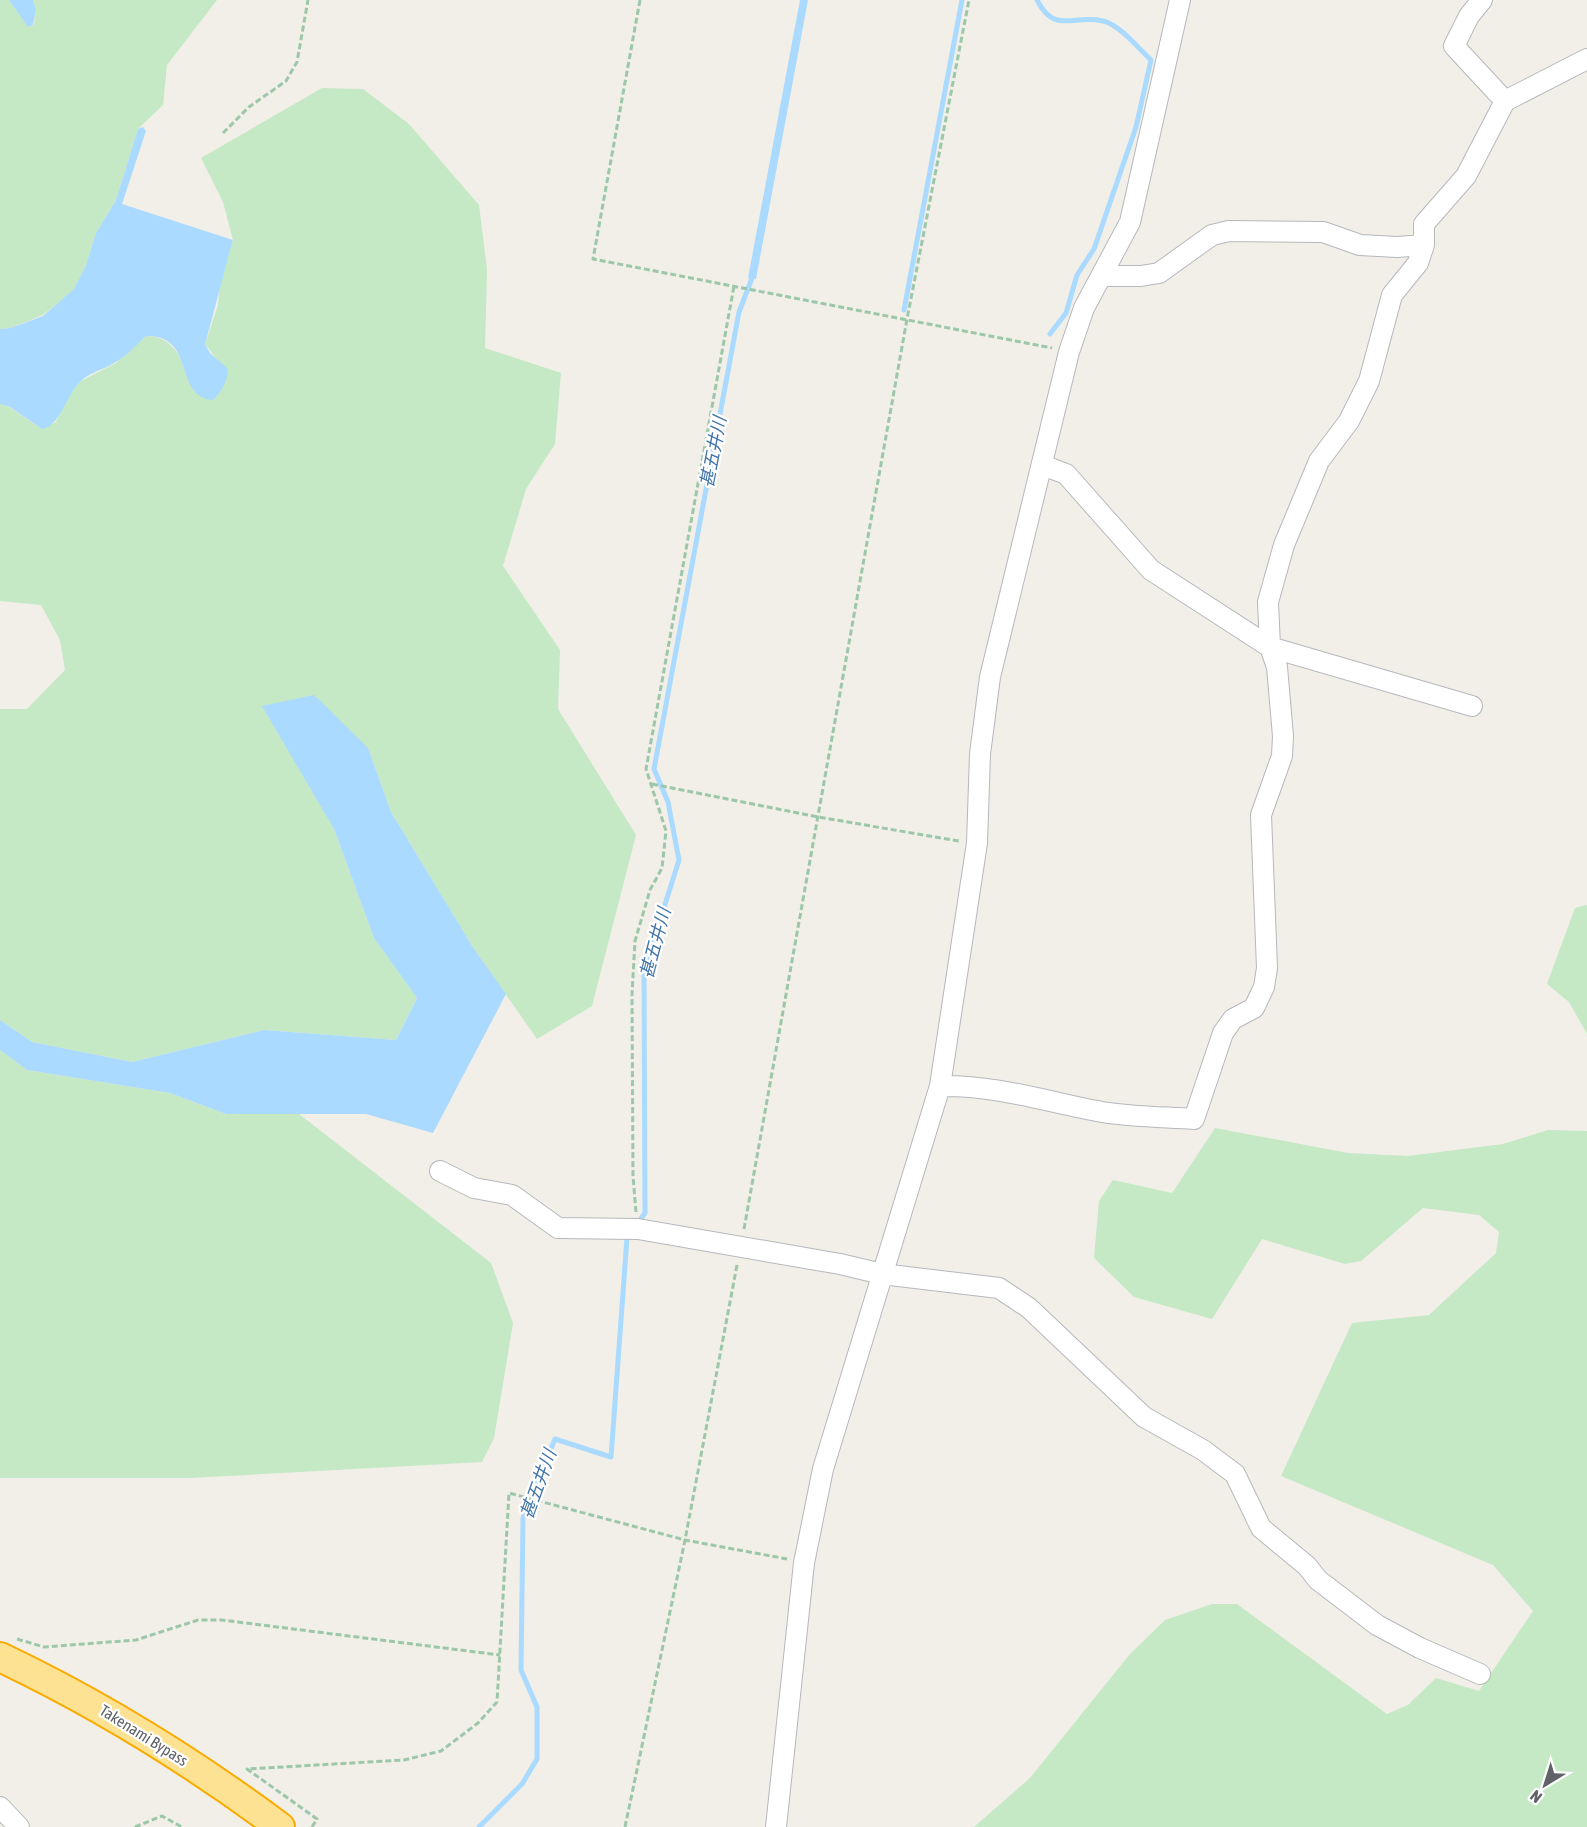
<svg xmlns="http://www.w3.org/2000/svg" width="1587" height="1827" font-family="'Asap Condensed','Noto Sans JP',sans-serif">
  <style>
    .green { fill: #c5e8c5 }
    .water { fill: #aadaff }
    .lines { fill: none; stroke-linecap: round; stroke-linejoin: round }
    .stream { stroke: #aadaff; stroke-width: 5 }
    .minor-casing { stroke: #b5b8bc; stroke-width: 22 }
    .highway-casing { stroke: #f9ab00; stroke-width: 32 }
    .path { stroke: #9cc7a9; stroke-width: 3; stroke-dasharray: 6 3; stroke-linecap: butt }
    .minor { stroke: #fff; stroke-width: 20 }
    .highway { stroke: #fde293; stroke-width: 28 }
    .labels { text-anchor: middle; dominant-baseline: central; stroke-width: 4.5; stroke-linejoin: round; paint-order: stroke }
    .street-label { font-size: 16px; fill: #5f6368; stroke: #fff }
    .water-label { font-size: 18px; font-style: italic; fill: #4174aa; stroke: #fff }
  </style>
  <rect width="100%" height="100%" fill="#f1efe8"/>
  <path class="green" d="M0,0H9L28,27L34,25L36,10L33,0H217L167,65L163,105L138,129L116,200L96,233L86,265L74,290L43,315L11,328L0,329Z
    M322,88L363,89L409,124L479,205L487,270L485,348L561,373L555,444L526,489L503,566L560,650L558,709L636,835L592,1006L537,1039L474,949L391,812L368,748L263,706L334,829L374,938L417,998L396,1040L264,1030L132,1062L32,1042L0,1020V709H27L65,670L60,640L41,605L0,601V404L9,407L42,429L56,422L63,404L79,382L116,363L146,336C167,336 179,350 184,369L221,365L205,344L218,305L220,283L233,240L223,202L201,158Z
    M1587,905V1034L1569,1002L1547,984L1575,908Z
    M0,1050L27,1070L170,1093L226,1114H299L491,1263L513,1323L494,1438L482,1462L190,1478H0Z
    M1215,1128L1348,1153L1408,1156L1503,1144L1548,1130L1587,1131V1827H974L1030,1778L1130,1654L1165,1620L1212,1604H1237L1387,1714L1408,1705L1436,1678L1479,1691L1533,1611L1493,1565L1281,1476L1352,1323L1429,1315L1496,1253L1499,1232L1479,1215L1423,1208L1361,1261L1345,1264L1262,1239L1212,1319L1134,1297L1094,1258L1099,1201L1113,1180L1172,1193Z"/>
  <path class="water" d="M9,0H33L36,10L33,25L28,27Z
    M800,0H808L756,279L748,278Z
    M143,127L146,131L122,204L233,240C223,275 215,309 205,344L210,353L228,369C228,380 221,393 213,400C172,396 197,335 146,336C136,345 126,357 114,363C103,370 87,373 78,384C66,397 59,427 42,429L10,407L0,404V329L11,328L43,316L74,289L86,265L96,233L116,200L138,129Z
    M314,695L368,748L391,812L474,949L506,994L433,1133L366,1114H226L170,1093L27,1070L0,1050V1020L32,1042L132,1062L264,1030L396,1040L417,998L374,938L334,829L262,706Z"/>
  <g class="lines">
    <path class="stream" d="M1037,0C1055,35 1073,14 1103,21C1120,25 1138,48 1151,60L1136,127L1094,249L1077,275L1066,313L1050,334
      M904,310L962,0
      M637,1224L645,1213L644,971L679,860L668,802L654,769L739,312L754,273
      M479,1827L522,1784L537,1759V1707L521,1670L523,1518L555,1439L611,1457L627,1238L630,1234"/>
    <g class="minor-casing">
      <path id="minor" d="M1482,0L1469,16L1454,46L1505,101
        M1103,276H1141L1159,273L1212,235L1229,231L1323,232L1360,245L1397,247L1424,245
        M1042,465L1066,474L1151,570L1270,647L1472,706
        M940,1086C997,1085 1047,1102 1102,1112C1132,1117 1164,1117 1194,1119L1223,1033L1233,1019L1254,1008L1264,987L1267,968L1261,815L1282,756L1283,736L1277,667L1270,647L1268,602L1284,545L1319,461L1349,421L1369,381L1392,295L1418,263L1424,245V224L1466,176L1505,101L1587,59
        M440,1171L474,1188L512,1195L558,1228L638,1229L840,1264L882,1274L999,1288L1029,1308L1144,1417L1203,1450L1235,1474L1261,1528L1307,1566L1318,1580L1377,1625L1420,1648L1480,1674
        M0,1807L19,1827
        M776,1827L804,1563L823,1469L940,1086L977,843L980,754L990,677L1069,352L1084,308L1130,222L1180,0"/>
    </g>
    <g class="highway-casing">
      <path id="highway" d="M0,1657C101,1705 190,1760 280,1827"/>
    </g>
    <path class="path" d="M640,0L593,259L1052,348
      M223,133L249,107L286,81L297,62L308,0
      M652,784L818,817L959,841
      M636,1212L633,1176L632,995L635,941L650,890L662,868L666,831L646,769L734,286
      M744,1229L907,319L969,0
      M17,1639L44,1647L136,1640L198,1620H222L500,1655
      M135,1827L162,1816L182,1827
      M312,1827L317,1819L247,1769L404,1760L441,1751L478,1723L497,1702L509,1493L685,1540L787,1559
      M625,1827L685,1540L737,1265"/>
    <use href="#minor" class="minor"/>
    <use href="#highway" class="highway"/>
  </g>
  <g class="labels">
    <g class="street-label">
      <text transform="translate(144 1735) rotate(32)">Takenami Bypass</text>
    </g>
    <g class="water-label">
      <text transform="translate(713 452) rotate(-79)">甚五井川</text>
      <text transform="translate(655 943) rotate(-75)">甚五井川</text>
      <text transform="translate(538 1484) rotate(-70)">甚五井川</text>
    </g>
  </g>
  <g transform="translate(1545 1785) rotate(218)" stroke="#ffffff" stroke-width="4.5" paint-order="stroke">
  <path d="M0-4.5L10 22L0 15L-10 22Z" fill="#5f6368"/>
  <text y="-9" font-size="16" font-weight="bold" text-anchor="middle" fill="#5f6368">N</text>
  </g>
</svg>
